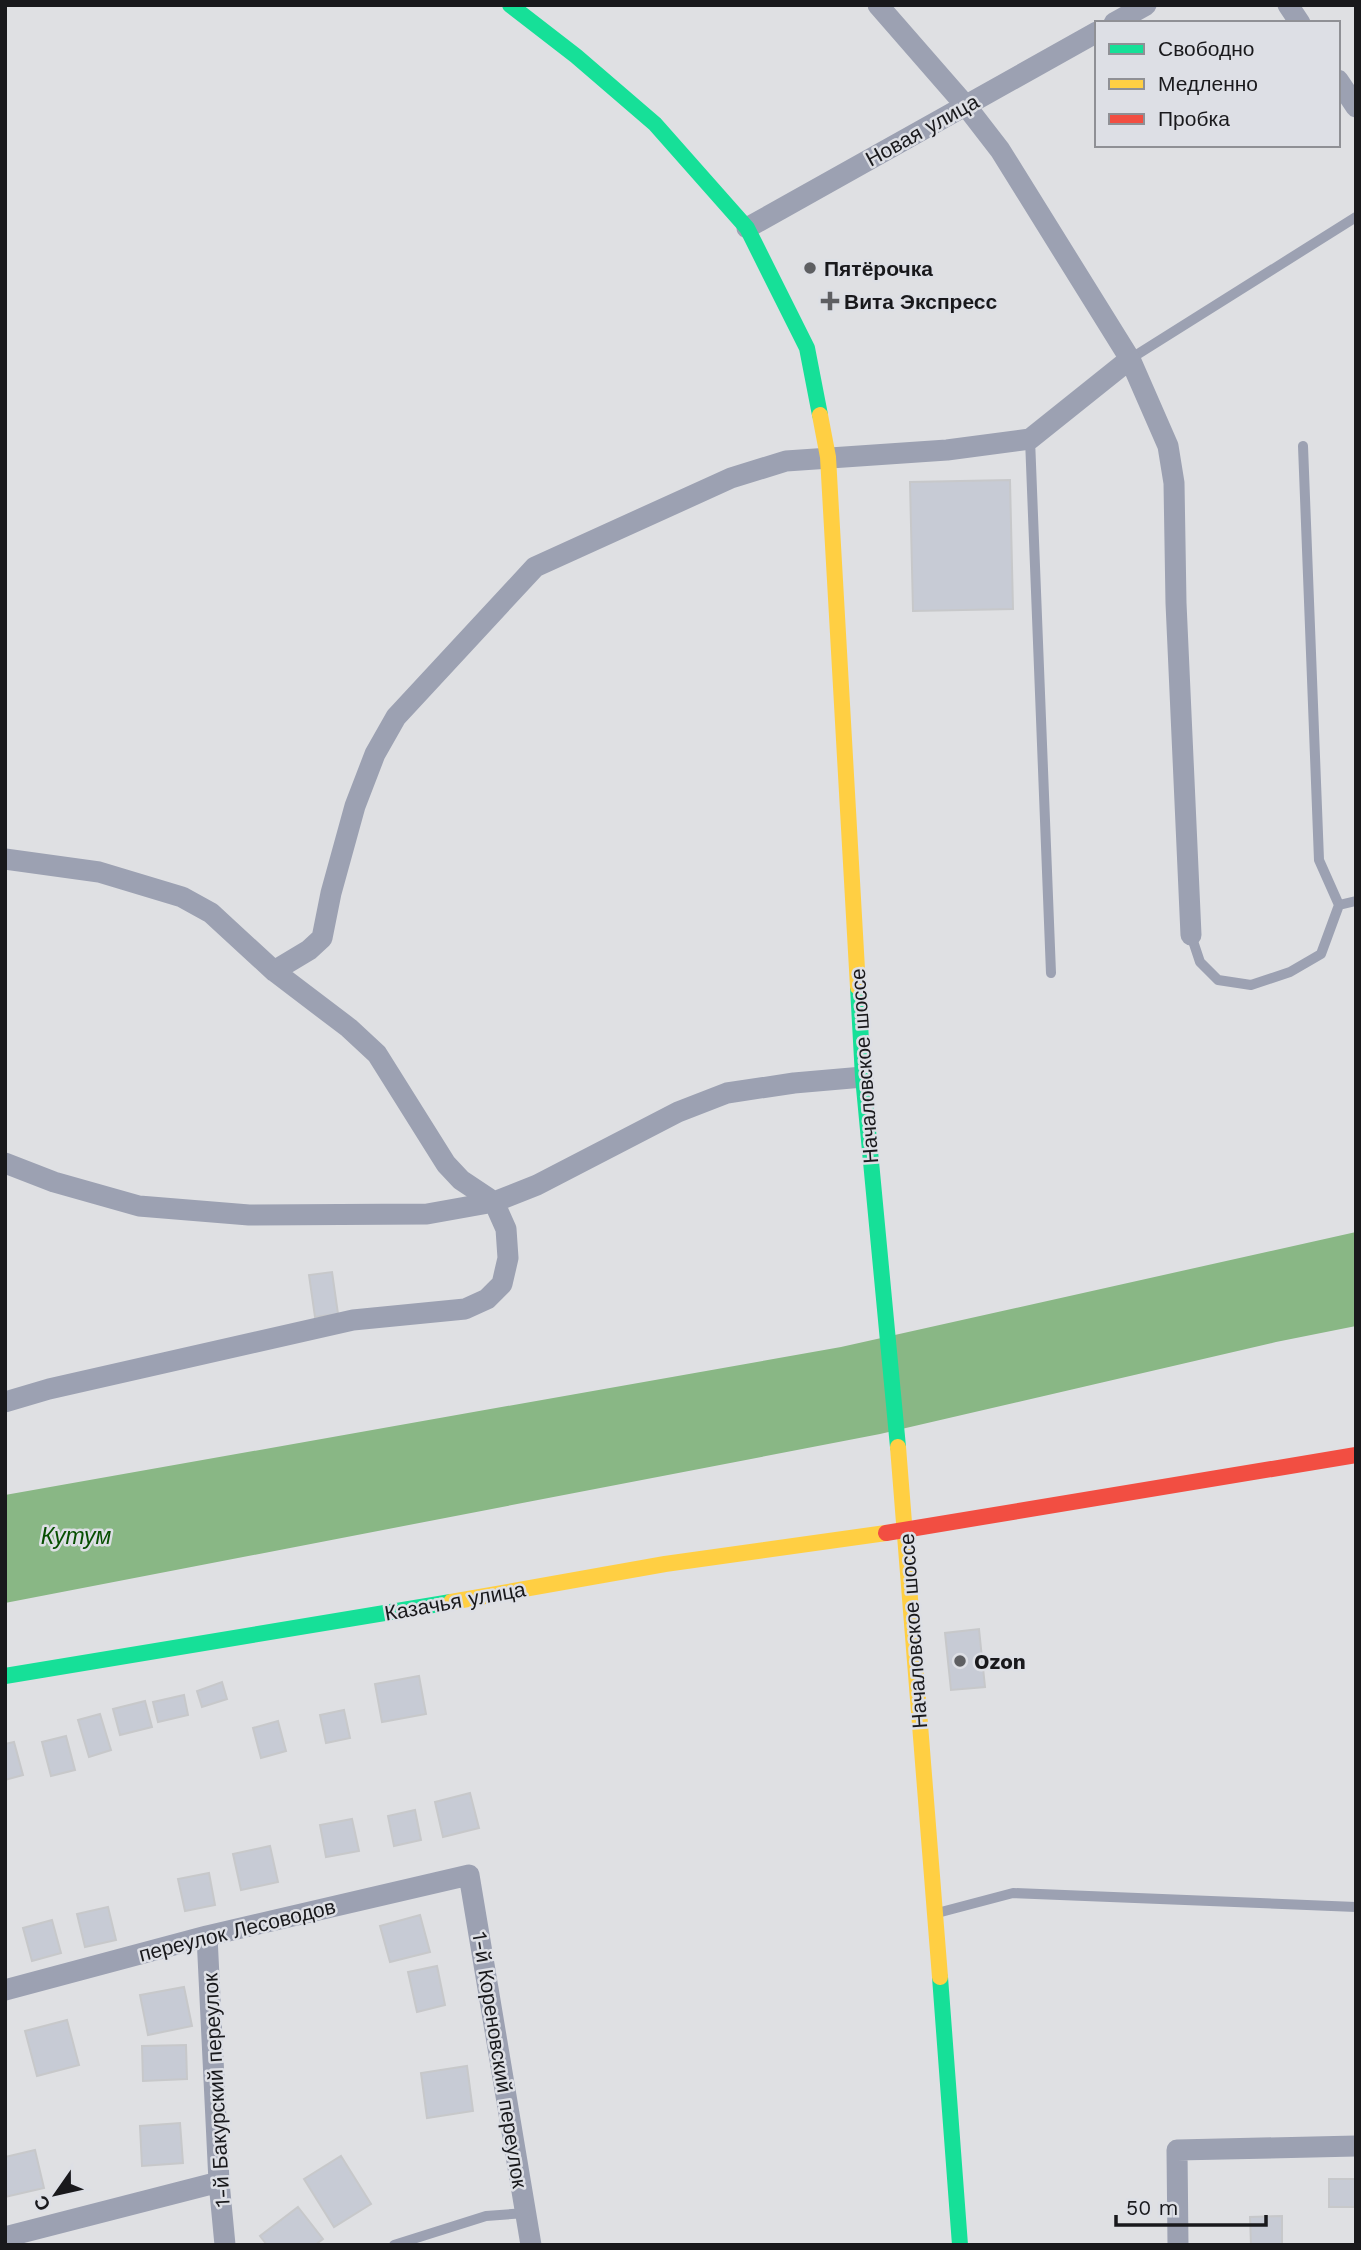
<svg xmlns="http://www.w3.org/2000/svg" width="1361" height="2250" font-family="'Work Sans',sans-serif">
  <style>
    .water { fill: #89b785 }
    .building { fill: #c7cbd5; stroke: #c7c8ca; stroke-width: 2 }
    .lines { fill: none; stroke-linecap: round; stroke-linejoin: round }
    .lane { stroke: #9ca1b2; stroke-width: 10 }
    .street { stroke: #9ca1b2; stroke-width: 21 }
    .fast { stroke: #16e098; stroke-width: 16 }
    .slow { stroke: #ffcf43; stroke-width: 16 }
    .jam { stroke: #f24e42; stroke-width: 16 }
    .poi-dot { fill: #5e5f62; stroke: #dddfe5; stroke-width: 2.5 }
    .labels { text-anchor: middle; dominant-baseline: central; stroke-width: 5; stroke-linejoin: round; paint-order: stroke }
    .street-label { font-size: 21px; fill: #19191c; stroke: #dddfe5 }
    .poi-label { font-size: 21px; font-weight: bold; fill: #19191c; stroke: #dddfe5; text-anchor: start }
    .water-label { font-size: 23px; font-style: italic; fill: #074f01; stroke: #dddfe5 }
  </style>
  <rect width="100%" height="100%" fill="#dfe0e3"/>
  <path class="water" d="M1356,1232V1326L1276,1342L880,1434L5,1603V1495L841,1347Z"/>
  <path class="building" d="M1010,480L1013,609L913,611L910,482Z
    M332,1272L338,1314L315,1317L309,1275Z
    M979,1629L985,1687L951,1690L945,1633Z
    M419,1676L426,1714L382,1722L375,1684Z
    M222,1682L227,1699L202,1707L197,1691Z
    M184,1695L188,1715L158,1722L153,1702Z
    M145,1701L152,1727L120,1735L113,1709Z
    M344,1710L350,1738L326,1743L320,1715Z
    M100,1714L111,1750L89,1757L78,1720Z
    M278,1721L286,1751L261,1758L253,1728Z
    M66,1736L75,1770L51,1776L42,1742Z
    M14,1742L23,1775L5,1780V1744Z
    M470,1793L479,1828L443,1837L435,1802Z
    M415,1810L421,1840L394,1846L388,1816Z
    M352,1819L359,1851L326,1857L320,1825Z
    M270,1846L278,1882L241,1890L233,1854Z
    M209,1873L215,1905L185,1911L178,1879Z
    M108,1907L116,1940L85,1947L77,1914Z
    M420,1915L430,1952L390,1962L380,1926Z
    M52,1920L61,1953L32,1961L23,1928Z
    M437,1966L445,2005L417,2012L408,1972Z
    M184,1987L192,2026L148,2035L140,1995Z
    M67,2020L79,2065L37,2076L25,2031Z
    M186,2045L187,2079L143,2081L142,2046Z
    M467,2066L473,2111L427,2118L421,2073Z
    M180,2123L183,2163L142,2166L140,2126Z
    M35,2150L44,2188L5,2197V2157Z
    M341,2156L371,2204L334,2227L304,2179Z
    M1329,2179H1356V2207H1329Z
    M298,2207L323,2239L315,2245H267L260,2236Z
    M1282,2216V2245H1251L1250,2217Z"/>
  <g class="lines">
    <path class="lane" d="M1130,359L1356,217
      M1030,439L1051,973
      M1303,446L1319,860L1339,905
      M1191,935L1200,962L1218,980L1251,985L1290,972L1321,954L1339,905L1356,901
      M941,1912L1013,1893L1356,1907
      M394,2245L486,2216L526,2213"/>
    <path class="street" d="M878,5L966,106L1000,150L1130,359L1168,446L1174,483L1176,603L1191,935
      M1288,5L1300,23
      M1114,23L1146,5
      M1338,80L1356,107
      M747,228L1097,32
      M5,859L99,872L182,897L211,913L274,971L349,1028L377,1054L446,1164L461,1180L494,1202L506,1229L508,1258L502,1284L487,1299L465,1309L353,1320L49,1389L5,1402
      M274,971L309,950L322,938L331,893L355,806L375,754L396,717L535,567L731,478L786,461L947,450L1030,439L1130,359
      M5,1163L54,1182L139,1206L249,1215L427,1214L494,1202L537,1185L678,1112L727,1093L794,1083L863,1077
      M207,1936L219,2182L225,2245
      M5,1990L207,1936L469,1875L531,2245
      M5,2237L219,2182
      M1178,2245L1177,2150L1356,2146"/>
    <path class="fast" d="M510,5L576,56L655,124L747,228L807,348L820,415
      M858,987L863,1077L898,1447
      M5,1676L451,1602
      M940,1977L960,2245"/>
    <path class="slow" d="M820,415L828,457L858,987
      M898,1447L940,1977
      M451,1602L665,1564L886,1533"/>
    <path class="jam" d="M886,1533L1356,1455"/>
  </g>
  <g class="poi-dot">
    <circle cx="810" cy="268" r="7"/>
    <path d="M826.5 290.5h7v7h7v7h-7v7h-7v-7h-7v-7h7z"/>
    <circle cx="960" cy="1661" r="7"/>
  </g>
  <g class="labels">
    <g class="street-label">
      <text transform="translate(922 130) rotate(-29)">Новая улица</text>
      <text transform="translate(864 1066) rotate(-94)">Началовское шоссе</text>
      <text transform="translate(455 1601) rotate(-10)">Казачья улица</text>
      <text transform="translate(913 1631) rotate(-94)">Началовское шоссе</text>
      <text transform="translate(237 1930) rotate(-14)">переулок Лесоводов</text>
      <text transform="translate(500 2060) rotate(81)">1-й Кореновский переулок</text>
      <text transform="translate(216 2090) rotate(-93)">1-й Бакурский переулок</text>
    </g>
    <g class="poi-label">
      <text x="824" y="268">Пятёрочка</text>
      <text x="844" y="301">Вита Экспресс</text>
      <text x="974" y="1661">Ozon</text>
    </g>
    <g class="water-label">
      <text x="76" y="1536">Кутум</text>
    </g>
  </g>
  <rect width="1361" height="2250" fill="none" stroke="#19191c" stroke-width="14"/>
  <rect x="1095" y="21" width="245" height="126" fill="#dddfe5" stroke="#8f9095" stroke-width="2"/>
  <rect x="1109" y="44" width="35" height="10" fill="#16e098" stroke="#8f9095" stroke-width="2"/>
  <text x="1158" y="56" font-size="21" fill="#19191c">Свободно</text>
  <rect x="1109" y="79" width="35" height="10" fill="#ffcf43" stroke="#8f9095" stroke-width="2"/>
  <text x="1158" y="91" font-size="21" fill="#19191c">Медленно</text>
  <rect x="1109" y="114" width="35" height="10" fill="#f24e42" stroke="#8f9095" stroke-width="2"/>
  <text x="1158" y="126" font-size="21" fill="#19191c">Пробка</text>
  <g transform="translate(56 2194) rotate(236)" stroke="#dddfe5" stroke-width="5" paint-order="stroke">
  <path d="M0-5L12 26L0 18L-12 26Z" fill="#19191c"/>
  <text y="-10" font-size="19" font-weight="bold" text-anchor="middle" fill="#19191c">С</text>
  </g>
  <path d="M1116 2215v10h150v-10" fill="none" stroke="#19191c" stroke-width="3.5"/>
  <text x="1126" y="2215" font-size="21" fill="#19191c" stroke="#dddfe5" stroke-width="5" paint-order="stroke">50 m</text>
</svg>
